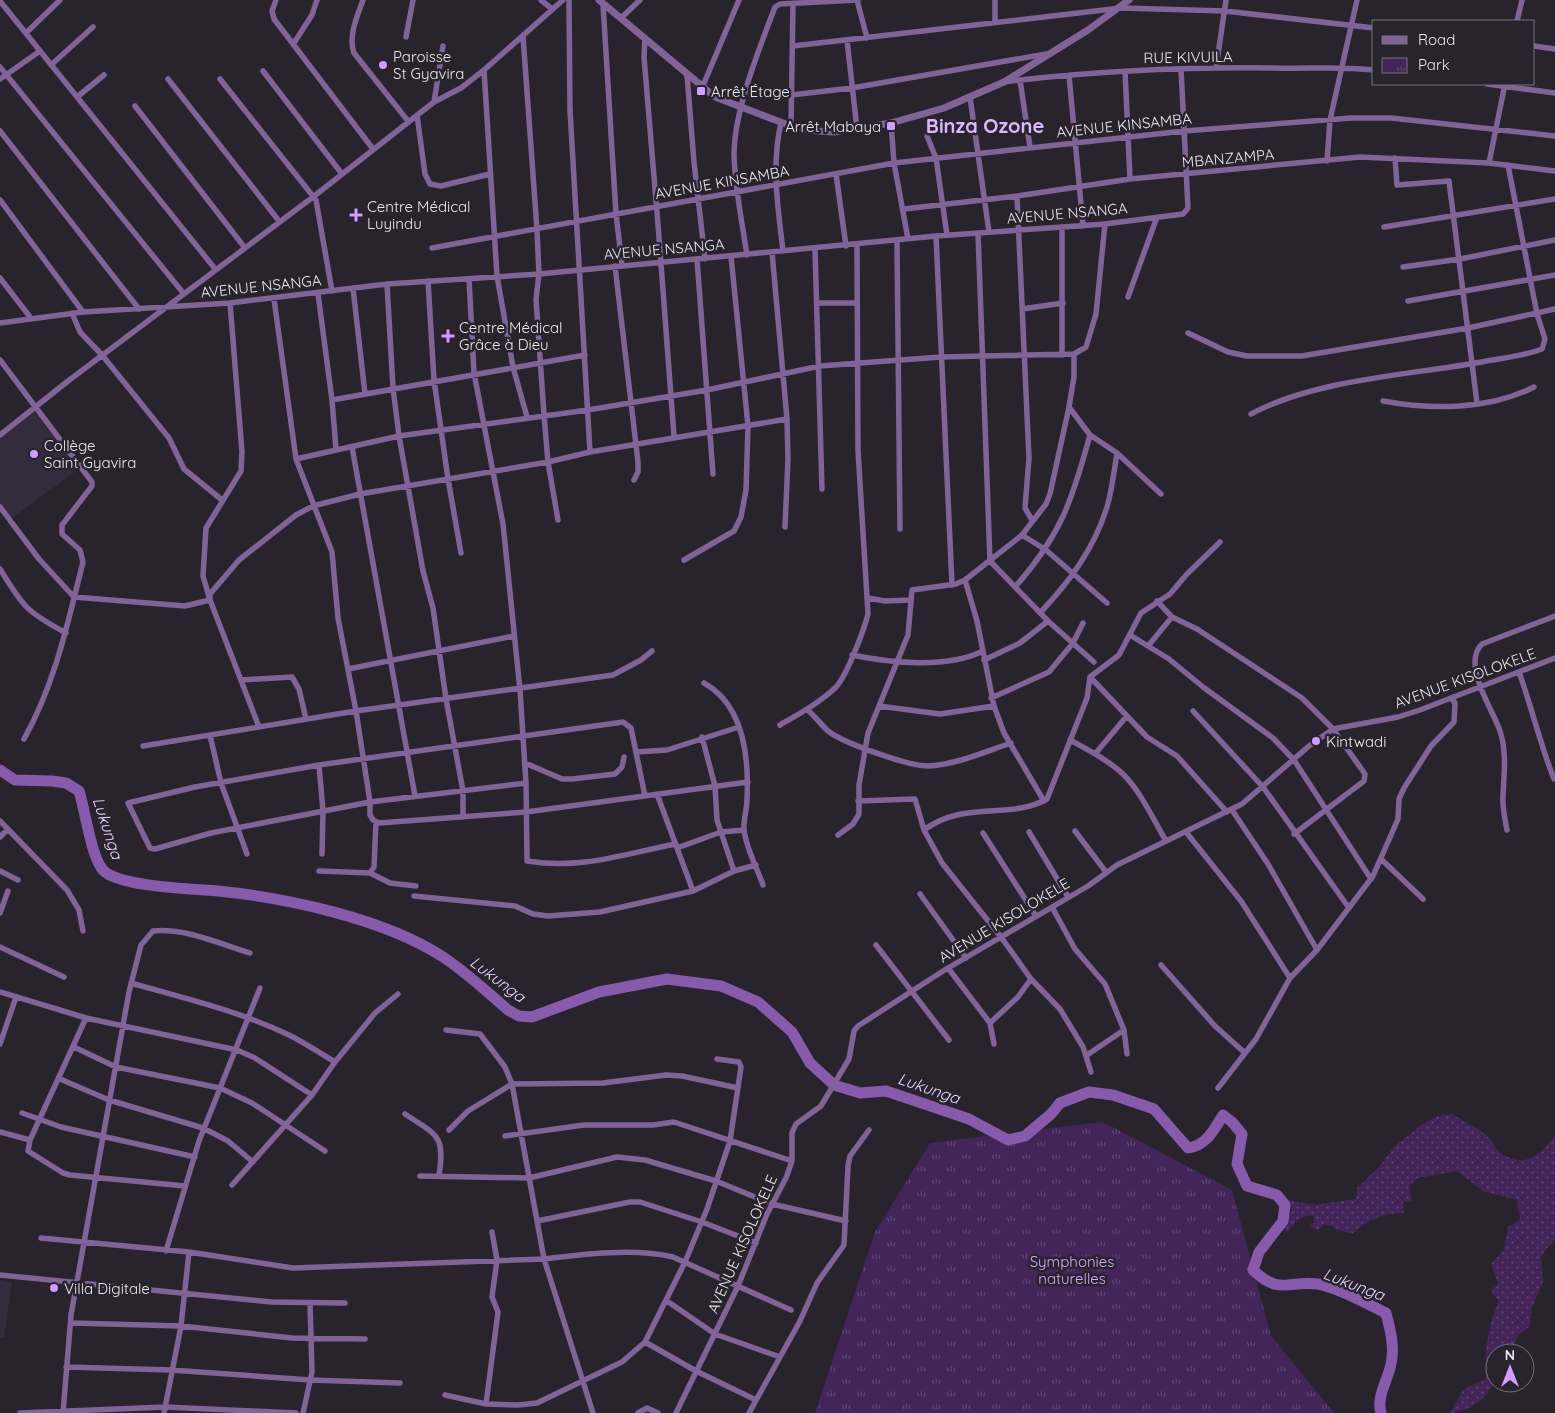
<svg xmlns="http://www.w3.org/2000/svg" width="1555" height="1413" font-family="Quicksand,sans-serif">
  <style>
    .built { fill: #342c3c }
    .grass { fill: url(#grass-dots) }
    .park { fill: url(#park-tufts) }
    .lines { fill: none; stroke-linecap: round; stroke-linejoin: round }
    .river { stroke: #875aab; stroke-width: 11 }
    .minor { stroke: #806498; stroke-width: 5.5 }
    .tertiary { stroke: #806498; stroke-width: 7 }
    .poi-dot { fill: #d19dfe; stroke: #29232e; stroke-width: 2 }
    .labels { text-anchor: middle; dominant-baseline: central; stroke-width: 5; stroke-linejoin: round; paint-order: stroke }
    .poi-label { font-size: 15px; fill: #eae6ed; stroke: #29232e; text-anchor: start }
    .street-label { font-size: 15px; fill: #eae6ed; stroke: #29232e }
    .park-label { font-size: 15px; fill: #d6a8ff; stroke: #29232e }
    .water-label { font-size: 16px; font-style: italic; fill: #e9d3ff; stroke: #29232e }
    .district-label { font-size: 20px; font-weight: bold; fill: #dbb7fb; stroke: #29232e }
  </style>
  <defs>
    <pattern id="grass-dots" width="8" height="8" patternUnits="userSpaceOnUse" patternTransform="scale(1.25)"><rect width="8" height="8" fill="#43255a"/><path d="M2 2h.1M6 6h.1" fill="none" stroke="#5e4572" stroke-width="1.8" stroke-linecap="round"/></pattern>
    <pattern id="park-tufts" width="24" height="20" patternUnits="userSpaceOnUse" patternTransform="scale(1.25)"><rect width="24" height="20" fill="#43255a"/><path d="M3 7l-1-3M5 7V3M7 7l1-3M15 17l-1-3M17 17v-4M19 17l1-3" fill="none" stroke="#5e4572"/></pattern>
  </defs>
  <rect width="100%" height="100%" fill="#29232e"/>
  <path class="built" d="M34,412L80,468L11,519L0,504V439Z
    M0,1280L12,1282L4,1338L0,1337Z"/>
  <path class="grass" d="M1452,1114C1463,1121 1478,1128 1488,1137C1493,1141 1494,1149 1500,1153C1526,1169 1538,1156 1555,1136V1239L1541,1256L1543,1282L1532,1307L1530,1326L1518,1335L1511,1353H1495V1382C1490,1387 1488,1394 1483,1398C1475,1406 1461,1413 1450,1413L1463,1390L1486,1379C1484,1351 1488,1327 1499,1301L1491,1291L1498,1284L1491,1264L1504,1250L1508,1227L1520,1220L1517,1200L1483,1191L1457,1171L1418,1178L1409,1186L1412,1202L1403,1201L1404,1213C1385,1212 1366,1221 1352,1234L1335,1229L1334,1226L1323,1225L1317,1231L1310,1225L1314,1223V1216C1302,1214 1293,1223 1288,1232L1284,1231L1292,1208L1287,1200L1314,1205L1356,1199L1357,1188L1379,1167L1395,1146L1424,1123L1438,1116Z"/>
  <path class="park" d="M1103,1122L1232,1190L1271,1336L1334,1413H815L875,1232L930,1143Z"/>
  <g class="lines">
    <path class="river" d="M0,770L15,780L52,781L66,783L79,791C85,809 91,857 103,870C118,887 195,889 218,891C288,898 385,919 443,957C466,972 487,992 508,1010L519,1016L532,1017L599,992L667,979L721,986L758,1002L792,1032L810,1063L834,1085L860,1093L886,1091L969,1119L1008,1140L1025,1136L1051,1114L1060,1103L1089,1092L1113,1095L1154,1109L1188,1148C1206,1146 1214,1130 1223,1115L1232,1122L1242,1134L1237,1164L1247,1186L1277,1195L1285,1205L1283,1221L1259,1252L1253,1270C1280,1296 1288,1280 1318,1284C1337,1287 1368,1304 1386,1313C1390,1329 1395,1347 1391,1364C1388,1380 1376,1397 1381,1413"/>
    <path class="minor" d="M276,0L272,11L274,19L373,149
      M363,0C357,17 348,36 354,53L408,121
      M541,0L552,9
      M569,0L570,110L590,452
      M857,0L867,38
      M995,0V21
      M0,1L216,270
      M603,4L616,214L622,265
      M621,18L640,0
      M1517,21L1522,0
      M26,33L60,0
      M523,36L537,230L539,274L536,299L544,415L548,462L558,520
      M406,37L413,0
      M645,38L644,57C655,183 665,310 674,436
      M847,40L857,129
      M294,43L312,15L317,0
      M793,46L1121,8L1225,11L1374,28
      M1534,46L1555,49
      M51,65L93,27
      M0,67L184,294
      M1216,68L1226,0
      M484,70L497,276L513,367L527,417
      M263,71L342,174
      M1125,71L1130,179
      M687,75L694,162L705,259
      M1069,75L1083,226
      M0,79L40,51
      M168,79L279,221
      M220,79L316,200L332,291
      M1020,80L1030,147
      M1004,82C1094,71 1184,67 1275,68C1308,69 1340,66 1374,70
      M1487,84L1555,93
      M702,88L739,0
      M791,95L852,88L1046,54
      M77,97L104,75
      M970,97L989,232
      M434,102L443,46
      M135,106L245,248
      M417,115L425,174L430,184L441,186L490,174
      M781,123C771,165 778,208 783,251
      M891,123L894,163L908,239
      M791,126L793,4
      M0,131L139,309
      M927,136L936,158L947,235
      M1395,158L1397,185L1449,181L1477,403
      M1327,161L1330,120L1357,0
      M1489,163L1505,84
      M836,174L846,246
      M1017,196L1029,458L1025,508L1032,520
      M0,200L83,312
      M904,209L1017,196L1130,179L1360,157L1489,163L1555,171
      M1384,227L1555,199
      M1062,228V355
      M978,233L990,561L1048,621L1094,662
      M936,236L952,585
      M897,241L900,529
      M432,248L894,163L1184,131L1351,118H1391L1555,136
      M815,249L822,489
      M772,252L787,419L788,459L785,527
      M747,255C742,222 735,188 734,155C734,111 759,49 775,7L780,4L858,0
      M697,259L713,474
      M615,266L638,462V472L634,480
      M1403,267L1460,259L1555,240
      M0,278L30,317
      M469,279L474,373L503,524L520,690L526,783L527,861C582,870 623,854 676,844
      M428,281L434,380L448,479L461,553
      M387,284L393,388L399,436L423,571L433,608L446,699L463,791V817
      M353,288L365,394
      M318,294L332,400L336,449
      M1128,297L1157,217
      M274,299L296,459L332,552L338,618L356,711L370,802V815L373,820L379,823L526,812L748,782
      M1408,301L1555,275
      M230,303L242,452L241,471L206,528L203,576L210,600L259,727
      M817,303H857
      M1022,309L1063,303
      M72,313L80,332L102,355L169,438L184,469L222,500
      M0,323L83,312L230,303L387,284L539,274L936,236L1105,224L1183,214L1188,208L1181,69
      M1188,333L1228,352L1247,356H1302L1468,328L1555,309
      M0,360L92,482V486L62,525V534L80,550L83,562C68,622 55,684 24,739
      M332,400L585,355
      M1383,401C1432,410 1489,410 1534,387
      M1069,407L1090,435L1117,453L1161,494
      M1251,414C1316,379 1410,375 1482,362C1502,358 1524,356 1542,349L1545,339L1537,314L1508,165
      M0,435L68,381L313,197L434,102L461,88L484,70L563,0
      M352,447L415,796
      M296,459L399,436L588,410L707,390L820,366L941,357L1074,354L1086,347L1096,314L1105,224
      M0,507L39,559L74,597L185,606L210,600
      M1022,535L1046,550L1107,603
      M684,560L734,531L741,517L746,490L748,426L731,256
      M0,569C23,607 27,612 66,633
      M965,580L977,621L994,706L1004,733L1044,801
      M1015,587C1061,535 1072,501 1090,435
      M868,598L885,601L911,600
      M210,600V594L239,560L296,515L313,506L360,494L548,462L590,452L787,419
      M1157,601L1172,617L1197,629L1302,698L1333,729L1365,774L1364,781L1294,834
      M1040,613C1070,581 1094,549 1107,507C1112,490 1114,471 1117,453
      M1130,635L1169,659L1203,687L1273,738L1294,760L1371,879
      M1148,646L1172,617
      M852,655C891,663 947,669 983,651
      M984,660L1020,643L1048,621
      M348,669L514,636
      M1519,672C1532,708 1540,744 1554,779
      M1090,677L1147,737L1177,756L1227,812
      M241,680L292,677L299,689L306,719
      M704,683C744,705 749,758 747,799C747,810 743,820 744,830C746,848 757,868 763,885
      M991,698L1049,672L1073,643L1083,623
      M879,706L940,714L994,706
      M807,709C814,716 821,724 828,731C843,743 911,767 929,766C958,764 984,752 1011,743
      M1193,711L1263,787L1349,908
      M780,725C799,714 819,703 835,688C846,678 864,630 868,614L858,450L857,245
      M210,735L221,783L247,854
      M702,737L715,786L717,820L734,871
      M1070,740C1088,750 1108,760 1123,774C1141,792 1153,819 1166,841
      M143,746L356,711L613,675L641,660L652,651
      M636,752L667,750L739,727
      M1095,754L1126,717
      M525,763L562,779H572L615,774L622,767L624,757
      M319,765L323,811L322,854
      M526,783L370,802L211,833L155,849L150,848L128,803L195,787L319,765L623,722L631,728L645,796
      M657,794L693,891
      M858,801L915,799L924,830L942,863L1001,937L1031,979L1060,1009L1083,1047L1091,1072
      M1232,810L1268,864L1317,950
      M0,821L67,890L79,910L83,931
      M924,830C964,800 1010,820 1047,799L1087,698L1090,677L1119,655L1141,613L1170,594L1187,574L1220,542
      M1507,830C1505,819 1502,807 1503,796C1504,772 1507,753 1500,731C1493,710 1461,664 1482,644L1555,616
      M1075,831L1106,872
      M1029,832L1068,897
      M1186,832L1241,901L1290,978
      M983,833L1036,916
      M838,835L853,824L859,814V785L868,733L908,635L912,590L956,584L965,580L1022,535L1046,504L1050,494L1069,407L1074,377V354
      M0,837L8,829
      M677,848L721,832L744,830
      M1381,859L1423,899
      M0,871L18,880
      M319,871L370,873L390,883L416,886
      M370,873L374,867L376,822
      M920,894L966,958
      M414,896L515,906L533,914L548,916L600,912L693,891L734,871L756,865
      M1052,907L1075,949L1105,984L1124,1030L1127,1054
      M0,913L8,891
      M876,945L949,1040
      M0,947L64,977
      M1161,965L1215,1026L1245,1053
      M948,968L990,1023L994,1044
      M131,983C184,998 239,1011 289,1035C305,1043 320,1053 335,1062
      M0,992L86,1018L237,1050L255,1058L312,1095
      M86,1018L30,1140L28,1151L63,1173L70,1175L185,1186
      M990,1023L1018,997L1031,979
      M446,1030L480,1034L505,1067L512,1084L544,1259L593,1413
      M0,1044L16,997
      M74,1047L116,1067L220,1088L252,1103L325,1151
      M1087,1055L1124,1030
      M60,1079L109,1100L203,1128L228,1141L253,1162
      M1218,1088L1256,1039L1290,978L1317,950L1373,876L1398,819L1399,799L1404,788L1431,746L1454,722L1455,703L1451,698
      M22,1113L61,1127L195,1157
      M405,1114C438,1136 445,1135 439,1176
      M449,1130L468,1111L512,1084L603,1083L666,1075L682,1076L738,1088
      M0,1132L30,1140
      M505,1136L584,1125H653L674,1122L792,1161
      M420,1176L529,1178L617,1157L645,1160L716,1181L772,1204L846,1221
      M232,1185L312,1095L335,1062L375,1013L398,994
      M537,1221L630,1202H640L702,1222L756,1243
      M41,1238L189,1252L293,1268L544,1259C584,1254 634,1248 673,1257L791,1310
      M166,1251L199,1141L260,988
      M0,1275L271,1302L345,1303
      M667,1301L715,1334L780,1357
      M71,1323L181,1326L292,1338L365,1339
      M645,1342L696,1371L756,1400
      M66,1367L171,1370L310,1380L400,1383
      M445,1395L486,1404L518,1405L537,1403L622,1362L645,1342L685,1262L707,1209L730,1141L741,1067L739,1062L717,1059
      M486,1404L498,1312L492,1297L497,1260L492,1232
      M20,1413L165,1407L296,1413
      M63,1413L71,1315L129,992L141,945L153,931C185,928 218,943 250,953
      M164,1413L181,1326L189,1252
      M303,1413L312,1372L310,1303
      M638,1413L647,1408L658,1413
      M676,1413L738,1286L767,1214L786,1178L792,1161V1133L796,1124L821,1106L849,1059L854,1031L858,1026L943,971L1088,886L1117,865L1242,804L1309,746L1333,729L1398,717L1420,710L1555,658
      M749,1413L800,1321L817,1283L844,1245L848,1166L850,1156L869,1130"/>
    <path class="tertiary" d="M599,0L715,97L791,126L817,131L834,132L891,123L944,108L1004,82L1088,30L1129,0"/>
  </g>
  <g class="poi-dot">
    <circle cx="383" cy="65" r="5"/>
    <rect x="696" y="86" width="10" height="10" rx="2.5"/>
    <rect x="886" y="121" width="10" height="10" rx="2.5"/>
    <path d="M353.5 207.5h5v5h5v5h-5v5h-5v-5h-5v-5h5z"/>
    <path d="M445.5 328.5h5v5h5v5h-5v5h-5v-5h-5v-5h5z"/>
    <circle cx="34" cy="454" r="5"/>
    <circle cx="1316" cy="741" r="5"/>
    <circle cx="54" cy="1288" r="5"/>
  </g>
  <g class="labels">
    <g class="poi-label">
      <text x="393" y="56">Paroisse<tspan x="393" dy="17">St Gyavira</tspan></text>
      <text x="711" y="91">Arrêt Étage</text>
      <text x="881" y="126" text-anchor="end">Arrêt Mabaya</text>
      <text x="367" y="206">Centre Médical<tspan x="367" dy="17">Luyindu</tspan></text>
      <text x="459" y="327">Centre Médical<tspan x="459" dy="17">Grâce à Dieu</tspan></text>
      <text x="44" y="445">Collège<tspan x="44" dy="17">Saint Gyavira</tspan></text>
      <text x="1326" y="741">Kintwadi</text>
      <text x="64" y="1288">Villa Digitale</text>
    </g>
    <g class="street-label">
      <text transform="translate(1188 57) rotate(-1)">RUE KIVUILA</text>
      <text transform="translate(1124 125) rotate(-6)">AVENUE KINSAMBA</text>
      <text transform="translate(1228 158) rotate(-5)">MBANZAMPA</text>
      <text transform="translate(722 182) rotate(-10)">AVENUE KINSAMBA</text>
      <text transform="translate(1067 213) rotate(-5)">AVENUE NSANGA</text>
      <text transform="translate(664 249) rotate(-5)">AVENUE NSANGA</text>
      <text transform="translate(261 286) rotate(-6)">AVENUE NSANGA</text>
      <text transform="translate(1465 678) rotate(-20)">AVENUE KISOLOKELE</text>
      <text transform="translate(1004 920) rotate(-31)">AVENUE KISOLOKELE</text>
      <text transform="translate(742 1244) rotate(-66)">AVENUE KISOLOKELE</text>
    </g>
    <g class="park-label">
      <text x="1072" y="1261">Symphonies<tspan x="1072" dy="17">naturelles</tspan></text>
    </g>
    <g class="water-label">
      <text transform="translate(108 828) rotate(72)">Lukunga</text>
      <text transform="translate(498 979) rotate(37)">Lukunga</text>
      <text transform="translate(929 1088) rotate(19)">Lukunga</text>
      <text transform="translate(1354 1284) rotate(21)">Lukunga</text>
    </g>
    <g class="district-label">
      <text x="985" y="125">Binza Ozone</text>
    </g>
  </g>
  <rect x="1372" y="20" width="162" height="65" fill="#29232e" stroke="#76717a"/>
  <rect x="1382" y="36" width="25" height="8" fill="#806498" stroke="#76717a"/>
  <text x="1418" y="45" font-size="15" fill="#eae6ed">Road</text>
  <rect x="1382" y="58" width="25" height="15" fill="url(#park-tufts)" stroke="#76717a"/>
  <text x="1418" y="70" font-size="15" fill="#eae6ed">Park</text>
  <g transform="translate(1510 1368)"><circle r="24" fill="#29232e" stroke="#76717a"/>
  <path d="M0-4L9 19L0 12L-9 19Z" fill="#d19dfe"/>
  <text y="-8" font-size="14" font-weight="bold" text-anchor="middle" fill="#eae6ed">N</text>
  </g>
</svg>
